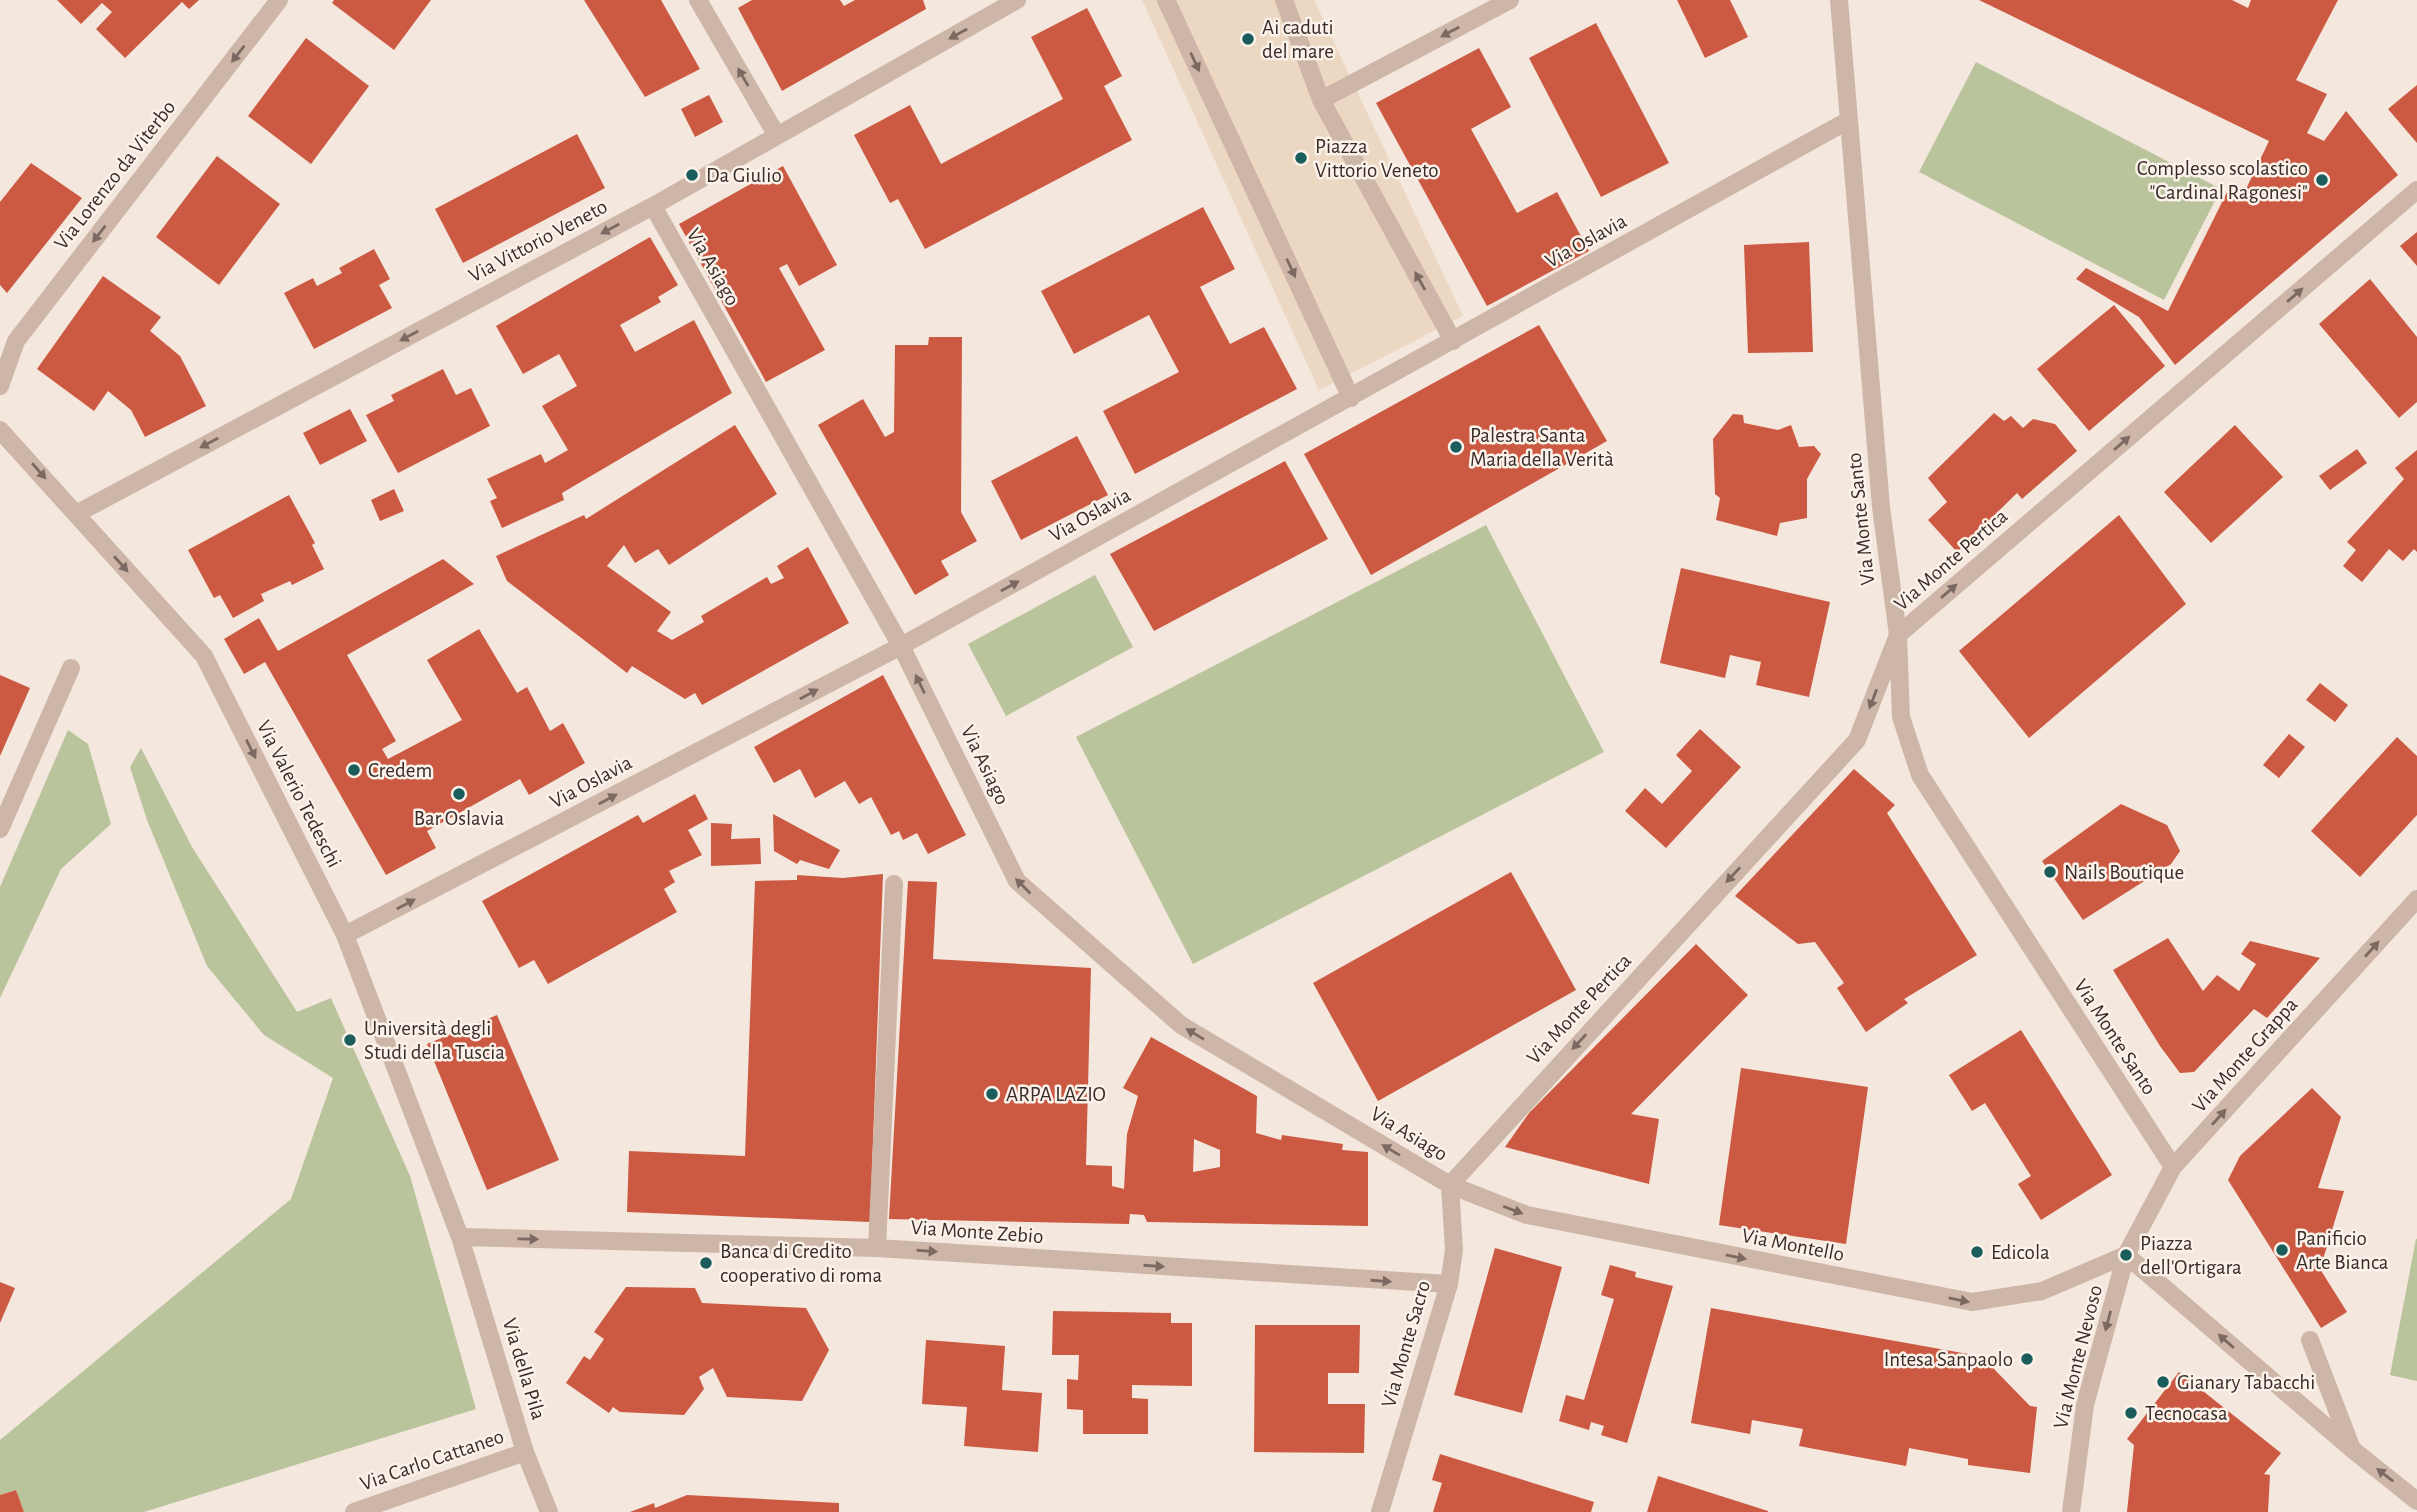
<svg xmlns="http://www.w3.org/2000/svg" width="2417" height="1512" font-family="'Alegreya Sans',sans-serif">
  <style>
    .green { fill: #bac49c }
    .plaza { fill: #ecd7c3 }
    .building { fill: #cc5942; fill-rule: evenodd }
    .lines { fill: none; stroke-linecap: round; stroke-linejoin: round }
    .lane { stroke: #cdb6a8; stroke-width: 18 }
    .street { stroke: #cdb6a8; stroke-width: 18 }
    .oneway { fill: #7c6a62 }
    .poi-dot { fill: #1b5d5c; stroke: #fbf2ea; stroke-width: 2.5 }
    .labels { text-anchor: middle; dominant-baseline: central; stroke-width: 5; stroke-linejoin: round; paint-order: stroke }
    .poi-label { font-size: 21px; fill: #392c29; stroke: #fbf2ea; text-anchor: start }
    .street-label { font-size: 21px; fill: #392c29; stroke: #fbf2ea }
  </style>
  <rect width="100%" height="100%" fill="#f4e7dd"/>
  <path class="green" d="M1976,62L2221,189L2164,300L1919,172Z
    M1486,525L1604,752L1193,964L1076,737Z
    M1095,575L1133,647L1006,716L968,644Z
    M68,730L88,744L111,824L61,869L0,998V887Z
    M141,748L192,847L297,1012L331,998L410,1176L476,1409L144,1512H24L16,1490L0,1495V1440L291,1199L333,1078L264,1035L207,966L147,820L130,767Z
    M2416,1239H2417V1381L2390,1375Z"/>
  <path class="plaza" d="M1142,0H1314L1463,316L1319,390Z"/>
  <path class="building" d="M57,0H199L189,9L182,2L125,58L96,29L112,12L102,3L81,24Z
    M334,0H431L394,50L332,3Z
    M584,0H661L700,69L645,97Z
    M752,0H840L844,6L855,0H923L926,9L782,91L738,8Z
    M1677,0H1730L1748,37L1705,58Z
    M1979,0H2232L2248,8L2251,0H2338L2296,80L2327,94L2307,133L2324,141L2346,111L2398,175L2175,365L2139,317L2076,279L2086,268L2168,311L2231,184L2246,189L2269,141Z
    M1087,8L1122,76L1104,86L1132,140L925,249L898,199L890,203L854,135L910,105L941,164L1063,99L1031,37Z
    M1596,23L1669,163L1601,197L1529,58Z
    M306,38L369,86L311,164L248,116Z
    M1479,48L1511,107L1471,129L1517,213L1557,192L1589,251L1487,306L1376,103Z
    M2417,85V143L2388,109Z
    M709,95L723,122L695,137L681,109Z
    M577,134L605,188L463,263L435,209Z
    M217,156L280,204L219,285L156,237Z
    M31,163L82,198L7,293L0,285V202Z
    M783,166L837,265L799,286L787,264L779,268L825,350L766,382L679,224Z
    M1203,207L1235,269L1200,287L1230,344L1264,327L1297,389L1135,474L1103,411L1179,372L1149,315L1074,354L1041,291Z
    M2417,232V266L2400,246Z
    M650,237L678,285L658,297L661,302L620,325L635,352L694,320L732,393L562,493L564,500L502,528L490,501L497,498L487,479L541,454L545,463L568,450L542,406L577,386L559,354L523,374L496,326Z
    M1809,242L1813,352L1748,353L1744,245Z
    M374,249L390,279L379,285L392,308L314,349L284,293L313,278L317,286L342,273L339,268Z
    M103,276L161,317L150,331L180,356L206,406L145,437L131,410L108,391L94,411L37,369Z
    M2370,279L2417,337V402L2399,418L2319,324Z
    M2114,305L2165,366L2089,431L2037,369Z
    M1539,325L1607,441L1371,575L1304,454Z
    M929,337H962L961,512L977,541L941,561L949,575L915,595L818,425L863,399L885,437L894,432L895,345H928Z
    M443,369L456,395L471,388L490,426L398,473L366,415L394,401L391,395Z
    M350,409L367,441L320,465L303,433Z
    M1994,413L2004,421L2011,416L2023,428L2033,419L2055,424L2077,451L2022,499L2017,493L1957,552L1928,520L1947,502L1928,478Z
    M1733,414L1743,415L1744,423L1778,430L1791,425L1799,447L1814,446L1821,454L1807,479V518L1780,523L1777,536L1716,520L1720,498L1715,494L1713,439Z
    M735,425L777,494L669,565L658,549L635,563L624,545L607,566L671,612L657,631L672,640L704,622L701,616L767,577L771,584L784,578L777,566L808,547L849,623L702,705L695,693L685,699L632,666L627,673L507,581L496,556L584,515L586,519Z
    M2235,425L2283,477L2211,543L2164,492Z
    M1077,436L1108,495L1021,540L991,481Z
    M2357,449L2367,463L2330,490L2319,476Z
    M2417,450V552L2414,549L2403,561L2389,549L2362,582L2343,566L2356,550L2347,542L2404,479L2395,468Z
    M1285,461L1328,539L1154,631L1110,554Z
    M394,489L404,511L380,521L371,500Z
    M289,495L315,543L312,545L324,569L292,585L290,581L261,594L264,601L233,618L220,595L214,598L188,550Z
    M2119,515L2186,604L2029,738L1959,651Z
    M443,559L474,584L347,655L396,741L382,749L388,759L462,720L427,660L479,629L517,693L527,687L550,731L563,723L585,763L529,795L520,779L427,831L436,848L386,875L265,662L244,674L224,639L259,618L278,651Z
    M1681,568L1830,602L1809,697L1756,685L1761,662L1730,655L1725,678L1660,663Z
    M0,675L30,688L0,756Z
    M883,675L966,835L928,854L917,833L903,840L899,831L891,835L871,797L859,804L845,781L815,798L800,769L774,783L754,747Z
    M2320,683L2348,705L2335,722L2306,700Z
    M1700,729L1741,767L1666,848L1625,811L1645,788L1662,804L1692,771L1676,755Z
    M2289,734L2305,747L2279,778L2263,765Z
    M2397,737L2417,756V815L2360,877L2311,831Z
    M1854,769L1895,805L1887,813L1977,955L1904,999L1908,1003L1866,1032L1837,988L1844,983L1815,942L1798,944L1735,896Z
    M695,794L708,819L688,830L702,855L669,871L675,882L664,889L677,912L548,984L534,960L519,968L482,901L638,815L643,823Z
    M2121,804L2167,825L2180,851L2171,864L2083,920L2042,861Z
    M773,814L840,850L829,869L800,860L797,864L774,851Z
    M711,823L732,824L731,839L760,838L761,864L711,866Z
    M1511,872L1576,990L1378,1101L1313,983Z
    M883,874L870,1222L627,1212L629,1151L745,1156L755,881L797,880V875L843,878Z
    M908,881L937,882L933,959L1091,968L1086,1165L1112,1166V1186L1124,1189L1127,1134L1138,1096L1123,1088L1151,1037L1257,1096L1256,1133L1281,1140L1282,1135L1343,1144L1342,1150L1368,1152V1226L1147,1222L1144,1215L1130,1214L1129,1224L889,1219ZM1194,1139L1220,1150V1167L1193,1172Z
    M2168,938L2203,991L2217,975L2239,991L2256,964L2241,954L2250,941L2320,958L2267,1018L2254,1009L2194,1072L2180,1073L2160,1046L2113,970Z
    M1696,944L1748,995L1631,1114L1659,1119L1649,1184L1505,1147L1529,1113Z
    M497,1015L559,1160L487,1190L427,1044Z
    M2021,1030L2112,1175L2041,1220L2018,1184L2031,1176L1985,1103L1972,1111L1949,1075Z
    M1741,1068L1868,1087L1846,1244L1719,1225Z
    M2312,1088L2341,1117L2318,1188L2344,1191L2320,1269L2347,1312L2321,1328L2228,1180L2240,1156Z
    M1495,1248L1562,1267L1522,1413L1454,1395Z
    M1610,1265L1636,1272L1635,1277L1673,1286L1627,1443L1601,1435L1604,1426L1591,1422L1589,1430L1559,1421L1566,1395L1584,1400L1614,1299L1601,1295Z
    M0,1282L15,1288L0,1323Z
    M626,1287L695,1288L702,1303L806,1308L829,1350L802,1401L727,1397L713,1368L699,1377L704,1389L684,1415L620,1412L613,1407L609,1413L566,1383L584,1356L590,1360L604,1339L594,1332Z
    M1711,1308L1996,1359L1994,1369L2030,1406L2037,1407L2030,1473L1968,1465V1459L1909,1448L1906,1466L1799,1446L1803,1429L1752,1420L1750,1434L1691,1423Z
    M1053,1311L1171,1313V1323H1192V1386L1132,1385V1398L1148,1399V1434H1083V1410L1067,1409V1379L1078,1380L1079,1355H1052Z
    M1255,1325H1360L1359,1373H1328V1404H1365L1364,1453L1254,1452Z
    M926,1340L1005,1346L1002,1390L1042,1393L1038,1452L964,1446L967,1407L922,1404Z
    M2179,1372L2281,1453L2264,1474L2270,1475L2268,1512H2127L2134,1445L2127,1439Z
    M1440,1454L1594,1502L1591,1512H1433L1442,1483L1432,1480Z
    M1658,1476L1768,1511V1512H1647Z
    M16,1490L24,1512H0V1495Z
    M687,1495L839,1503V1512H630L654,1503L655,1508Z"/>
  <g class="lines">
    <path class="lane" d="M0,829L71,668
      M2310,1340L2352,1449"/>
    <path class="street" d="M698,0L777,136
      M1166,0L1351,398
      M1284,0L1321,100L1453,341
      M1839,0L1881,507L1898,635L1901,717L1920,775L2173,1167
      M1321,100L1510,0
      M653,206L901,646L1017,881L1181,1025L1450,1185L1527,1215L1972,1302L2042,1291L2126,1255
      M0,386L16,341L279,0
      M0,430L204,656L345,935L460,1237L525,1452L549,1512
      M76,514L653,206L1017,0
      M345,935L901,646L1849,120
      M1450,1185L1857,740L1898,635L2417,190
      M460,1237L877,1248L1449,1284
      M877,1248L894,884
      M2126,1255L2352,1449L2417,1501
      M354,1512L525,1452
      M1380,1512L1449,1284L1454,1250L1450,1185
      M2071,1512L2085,1405L2126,1255L2173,1167L2417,899"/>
  </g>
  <defs><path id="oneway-solid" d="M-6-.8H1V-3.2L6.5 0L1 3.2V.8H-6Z" transform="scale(1.75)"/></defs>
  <g class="oneway">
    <use href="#oneway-solid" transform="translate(1450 32) rotate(152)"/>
    <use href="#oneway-solid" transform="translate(958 34) rotate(151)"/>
    <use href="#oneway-solid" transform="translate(238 54) rotate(128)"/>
    <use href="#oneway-solid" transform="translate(1195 62) rotate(65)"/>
    <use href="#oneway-solid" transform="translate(743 77) rotate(-120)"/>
    <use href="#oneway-solid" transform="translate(610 229) rotate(152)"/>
    <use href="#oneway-solid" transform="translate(99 234) rotate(128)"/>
    <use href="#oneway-solid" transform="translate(1291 268) rotate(65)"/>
    <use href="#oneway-solid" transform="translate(1420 281) rotate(-119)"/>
    <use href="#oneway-solid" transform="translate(2295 295) rotate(-41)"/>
    <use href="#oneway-solid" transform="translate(409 336) rotate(152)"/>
    <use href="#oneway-solid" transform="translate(209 443) rotate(152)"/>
    <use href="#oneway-solid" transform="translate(2122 443) rotate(-41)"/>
    <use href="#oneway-solid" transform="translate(39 471) rotate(49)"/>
    <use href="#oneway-solid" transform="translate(121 564) rotate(48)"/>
    <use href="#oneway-solid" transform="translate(1010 586) rotate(-29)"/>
    <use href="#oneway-solid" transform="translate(1949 591) rotate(-41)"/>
    <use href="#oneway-solid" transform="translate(920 684) rotate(-116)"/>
    <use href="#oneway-solid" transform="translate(809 694) rotate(-28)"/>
    <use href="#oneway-solid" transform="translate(1873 699) rotate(111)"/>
    <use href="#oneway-solid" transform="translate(251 749) rotate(63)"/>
    <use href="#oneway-solid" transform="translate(608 799) rotate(-28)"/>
    <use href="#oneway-solid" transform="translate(1733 875) rotate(133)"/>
    <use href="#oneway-solid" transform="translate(1023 886) rotate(-135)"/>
    <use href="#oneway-solid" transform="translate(406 904) rotate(-28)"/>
    <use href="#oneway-solid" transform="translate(2372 949) rotate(-48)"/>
    <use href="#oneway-solid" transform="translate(1195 1034) rotate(-149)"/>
    <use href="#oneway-solid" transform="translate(1579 1042) rotate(133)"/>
    <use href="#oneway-solid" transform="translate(2219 1117) rotate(-48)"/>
    <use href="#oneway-solid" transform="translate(1391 1150) rotate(-149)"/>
    <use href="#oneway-solid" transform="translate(1513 1210) rotate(21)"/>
    <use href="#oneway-solid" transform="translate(528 1239) rotate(1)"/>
    <use href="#oneway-solid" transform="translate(927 1251) rotate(4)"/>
    <use href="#oneway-solid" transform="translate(1736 1257) rotate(11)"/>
    <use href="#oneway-solid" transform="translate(1154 1266) rotate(4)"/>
    <use href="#oneway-solid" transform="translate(1381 1281) rotate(4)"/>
    <use href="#oneway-solid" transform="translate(1959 1300) rotate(11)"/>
    <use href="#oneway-solid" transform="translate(2108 1321) rotate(105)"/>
    <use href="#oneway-solid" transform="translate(2226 1341) rotate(-139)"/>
    <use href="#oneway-solid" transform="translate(2385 1475) rotate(-142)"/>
  </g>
  <g class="poi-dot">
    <circle cx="1248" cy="39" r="7"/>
    <circle cx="1301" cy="158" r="7"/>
    <circle cx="692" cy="175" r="7"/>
    <circle cx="2322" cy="180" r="7"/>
    <circle cx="1456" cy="447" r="7"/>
    <circle cx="354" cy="770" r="7"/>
    <circle cx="459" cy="794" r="7"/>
    <circle cx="2050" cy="872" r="7"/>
    <circle cx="350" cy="1040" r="7"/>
    <circle cx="992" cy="1094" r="7"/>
    <circle cx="2282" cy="1250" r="7"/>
    <circle cx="1977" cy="1252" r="7"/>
    <circle cx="2126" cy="1255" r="7"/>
    <circle cx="706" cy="1263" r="7"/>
    <circle cx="2027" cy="1359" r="7"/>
    <circle cx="2163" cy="1382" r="7"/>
    <circle cx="2131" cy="1413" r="7"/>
  </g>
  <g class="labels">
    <g class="poi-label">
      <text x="1262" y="27">Ai caduti<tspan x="1262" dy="24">del mare</tspan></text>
      <text x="1315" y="146">Piazza<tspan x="1315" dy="24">Vittorio Veneto</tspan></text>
      <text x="2308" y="168" text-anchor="end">Complesso scolastico<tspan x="2308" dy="24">"Cardinal Ragonesi"</tspan></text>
      <text x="706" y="175">Da Giulio</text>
      <text x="1470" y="435">Palestra Santa<tspan x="1470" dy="24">Maria della Verità</tspan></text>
      <text x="368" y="770">Credem</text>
      <text x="459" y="818" text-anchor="middle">Bar Oslavia</text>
      <text x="2064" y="872">Nails Boutique</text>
      <text x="364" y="1028">Università degli<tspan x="364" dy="24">Studi della Tuscia</tspan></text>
      <text x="1006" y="1094">ARPA LAZIO</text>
      <text x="2296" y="1238">Panificio<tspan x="2296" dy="24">Arte Bianca</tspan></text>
      <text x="2140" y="1243">Piazza<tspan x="2140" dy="24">dell'Ortigara</tspan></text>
      <text x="720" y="1251">Banca di Credito<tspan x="720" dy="24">cooperativo di roma</tspan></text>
      <text x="1991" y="1252">Edicola</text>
      <text x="2013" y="1359" text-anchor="end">Intesa Sanpaolo</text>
      <text x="2177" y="1382">Gianary Tabacchi</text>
      <text x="2145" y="1413">Tecnocasa</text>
    </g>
    <g class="street-label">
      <text transform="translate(115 175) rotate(-52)">Via Lorenzo da Viterbo</text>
      <text transform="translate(538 241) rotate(-28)">Via Vittorio Veneto</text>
      <text transform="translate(1586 241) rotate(-29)">Via Oslavia</text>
      <text transform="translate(713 267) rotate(60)">Via Asiago</text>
      <text transform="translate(1090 515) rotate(-29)">Via Oslavia</text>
      <text transform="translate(1861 519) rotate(-96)">Via Monte Santo</text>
      <text transform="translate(1951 560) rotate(-41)">Via Monte Pertica</text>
      <text transform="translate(985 765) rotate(64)">Via Asiago</text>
      <text transform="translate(591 782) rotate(-28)">Via Oslavia</text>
      <text transform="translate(299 794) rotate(63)">Via Valerio Tedeschi</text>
      <text transform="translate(1579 1009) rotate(-47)">Via Monte Pertica</text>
      <text transform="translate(2115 1037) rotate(57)">Via Monte Santo</text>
      <text transform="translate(2245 1055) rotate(-48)">Via Monte Grappa</text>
      <text transform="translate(1409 1134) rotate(31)">Via Asiago</text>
      <text transform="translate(977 1232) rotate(4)">Via Monte Zebio</text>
      <text transform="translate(1793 1245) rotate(11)">Via Montello</text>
      <text transform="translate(1406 1344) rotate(-74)">Via Monte Sacro</text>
      <text transform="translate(2078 1357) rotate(-76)">Via Monte Nevoso</text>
      <text transform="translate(524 1369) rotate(73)">Via della Pila</text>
      <text transform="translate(432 1460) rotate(-19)">Via Carlo Cattaneo</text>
    </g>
  </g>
</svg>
